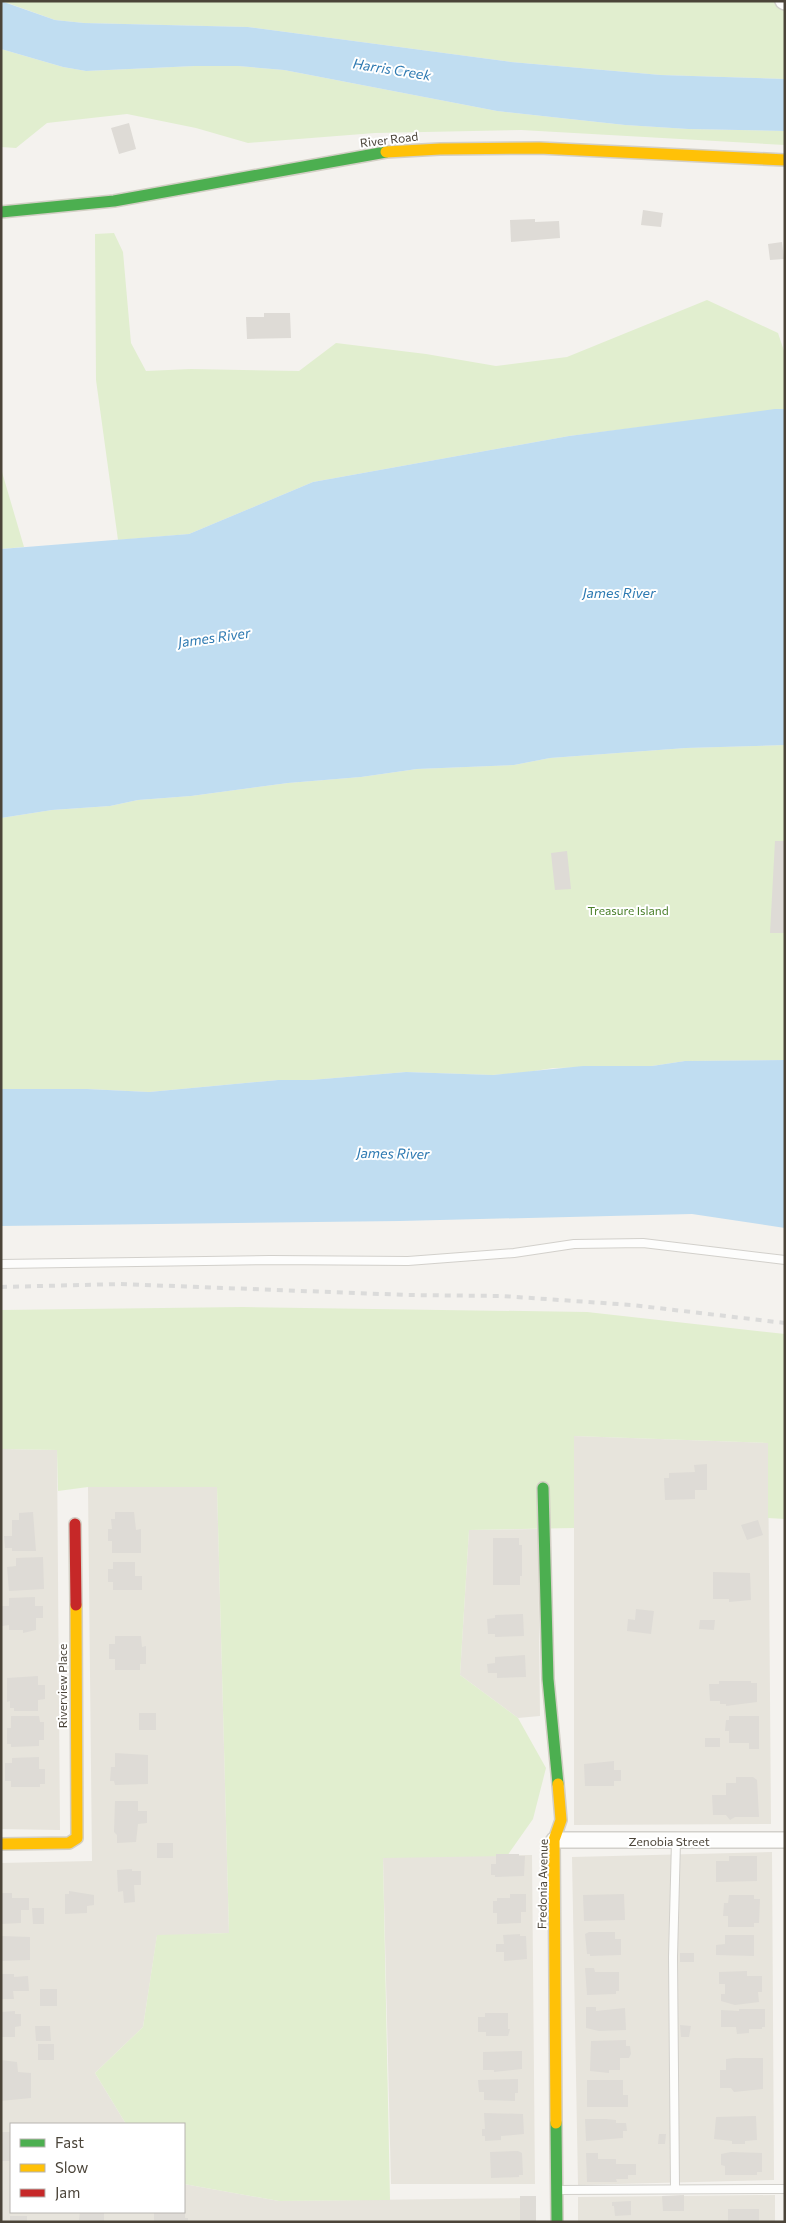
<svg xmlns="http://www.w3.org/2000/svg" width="786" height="2223" font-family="Commissioner,sans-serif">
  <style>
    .residential { fill: #e7e4dc }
    .green { fill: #e1eecf }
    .water { fill: #c0ddf1 }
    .building { fill: #dedbd6 }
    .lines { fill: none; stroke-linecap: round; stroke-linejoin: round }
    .lane-casing { stroke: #d2d0cb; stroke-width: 10 }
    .street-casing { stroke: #d2d0cb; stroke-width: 18 }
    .fast-casing { stroke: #d3cfc5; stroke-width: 14 }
    .slow-casing { stroke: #d3cfc5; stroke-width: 14 }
    .jam-casing { stroke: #d3cfc5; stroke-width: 14 }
    .lane { stroke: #fdfdfc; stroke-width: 8 }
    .street { stroke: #fdfdfc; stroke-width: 15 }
    .fast { stroke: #4caf50; stroke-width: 11 }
    .slow { stroke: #ffc107; stroke-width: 11 }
    .jam { stroke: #c62828; stroke-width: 11 }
    .rail { stroke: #dbdbda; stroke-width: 4; stroke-dasharray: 6 6; stroke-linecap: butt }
    .labels { text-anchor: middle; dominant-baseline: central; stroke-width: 4; stroke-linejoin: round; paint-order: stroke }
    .street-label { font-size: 12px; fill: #4b4439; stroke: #fff }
    .park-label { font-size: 12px; fill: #4a7f2a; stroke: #fff }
    .water-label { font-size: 14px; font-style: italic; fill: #2e7ab2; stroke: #fff }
  </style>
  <rect width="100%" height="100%" fill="#f4f2ee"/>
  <path class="residential" d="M574,1436L768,1443L771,1824L574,1825Z
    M1,1449L57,1450L60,1830L1,1829Z
    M88,1487H217L229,1933L157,1936L143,2027L95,2073L126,2124H11V2212H184V2184L279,2201L534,2198V2222H1V1863L92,1861Z
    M538,1529L540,1716L518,1718L460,1675L469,1530Z
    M772,1852L774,2180L578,2185L572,1857Z
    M532,1855L535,2184H391L383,1857Z
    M775,2195V2222H578V2197Z"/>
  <path class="green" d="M2,1H785V79L661,75L511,62L248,27L84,23L55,20Z
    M1,49L63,67L86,71L195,66H238L284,70L497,111L625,125L688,129L785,131V145L521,130L375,133L248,143L196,128L127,114L47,123L16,148L1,147Z
    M114,233L123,252L131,343L146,371L191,369L299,371L336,343L426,354L496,366L567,357L707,300L778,333L785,354V409L569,436L313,482L189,534L118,540L96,380L95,234Z
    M1,459L2,472L24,547L1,549Z
    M785,745V1060L685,1061L652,1066L553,1068L522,1073L492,1075L406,1072L311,1080H278L149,1092L87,1089H1V818L52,810L110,806L138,800L191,796L288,783L361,777L417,769L514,765L550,758L686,748Z
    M243,1307L587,1312L785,1334V1519L768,1518V1443L574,1436V1528L469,1530L460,1675L518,1718L546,1768L533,1819L507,1856L383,1858L390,2200L279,2201L184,2184V2124H126L95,2073L143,2027L157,1935L229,1933L217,1487H88L58,1491L57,1450L1,1449V1310Z"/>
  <path class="water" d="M1,1L55,20L84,23L248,27L511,62L661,75L785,79V131L688,129L625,125L497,111L284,70L238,66H195L86,71L63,67L1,49Z
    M775,409H785V745L686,748L550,758L514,765L417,769L361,777L288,783L191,796L138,800L110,806L52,810L1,818V549L189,534L313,482L569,436Z
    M785,1060V1228L692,1214L400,1221L1,1226V1089H87L149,1092L278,1080H311L406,1072L493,1075L583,1066H652L685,1061Z"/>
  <path class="building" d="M129,123L136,149L119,154L111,128Z
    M643,210L663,213L661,227L641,225Z
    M535,219V222L559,221L560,238L511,242L510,220Z
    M782,242L784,259L770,260L768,244Z
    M264,313H290L291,338L247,339L246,317H264Z
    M775,841H785V933H770Z
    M567,851L571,889L555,890L551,853Z
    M707,1464V1490H695V1499L665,1500L664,1478H669V1473L695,1472L694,1465Z
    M33,1512L36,1551H12V1548H5L4,1536H12V1520H19V1513Z
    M115,1512H134L136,1530L141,1529V1553H112V1541H108V1529H112L111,1519H115Z
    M758,1520L763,1535L747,1540L741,1525Z
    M493,1538H519V1545H522V1576H520V1585H493Z
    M43,1557L44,1589L9,1591L7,1567L16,1566V1558Z
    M113,1562H135V1576H142V1590H113V1582H108V1569H113Z
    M713,1572L750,1573L751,1600L729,1602V1599H713Z
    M35,1597V1606H43V1618H36V1630L23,1633V1630H9V1625L2,1626L1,1606H9V1598Z
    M636,1609L654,1611L651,1634L627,1631L628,1619L635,1620Z
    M523,1614L524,1636L495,1637V1634H488L487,1619L495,1618V1615Z
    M700,1620H715L714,1630L699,1629Z
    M115,1636H141L142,1647L146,1646V1664H140V1670H115V1659H109V1644H115Z
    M525,1655L526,1677L497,1678V1673H488L487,1664L495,1663V1657Z
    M38,1676V1685H45V1699L38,1700V1711H14V1708H10V1701L7,1702V1678Z
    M719,1681H751V1683H757V1702L726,1706V1704H720V1701H710L709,1684H719Z
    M139,1713H156V1730H139Z
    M11,1716H39L40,1722H44V1740H39V1746L11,1747V1744H7V1728H11Z
    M729,1716H759V1749H749V1743H729V1731H725L726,1720H729Z
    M705,1738H720V1747H705Z
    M115,1753L148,1755V1784L115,1785L114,1781H110L111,1767H115Z
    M39,1757V1769H45V1784H40V1787H11V1781H5V1763H12V1758Z
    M614,1761V1770H621V1781H614V1786H585L584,1764Z
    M736,1777H753L757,1780L759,1817H735L730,1820L726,1815H713L712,1795H726V1783H736Z
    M115,1801H138V1811H147V1823L138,1824L136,1842L117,1843V1835L114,1832Z
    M157,1843H173V1858H157Z
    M496,1854H519V1856H525L524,1876L495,1877V1875H491V1864H496Z
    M729,1856H757V1881L716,1882V1861H729Z
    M132,1869V1871H141V1885H134L135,1902L124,1903L123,1891L118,1892L117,1870Z
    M69,1891L94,1895V1905L87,1906V1913L65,1914V1894H69Z
    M1,1893H12V1898H29V1910H21V1923L1,1924Z
    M510,1894H526V1912H521V1923L497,1924V1913H493V1901H497V1898H510Z
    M624,1894L625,1920L584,1921L583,1895Z
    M729,1895H754V1899H760L759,1923H754V1927H728V1916H723L724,1903H728Z
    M32,1908H44V1924H33Z
    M589,1932H615V1939H621V1955L590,1956V1954H587L585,1934Z
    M520,1934V1936H526L527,1959L504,1961V1952H496V1944H504L503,1935Z
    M725,1935H754V1956L716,1955V1945L725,1944Z
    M1,1936L30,1937V1960L1,1961Z
    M680,1953H694V1962H680Z
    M585,1968H594L595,1972H619V1991H616V1994L587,1995Z
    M747,1971V1976H762V1992H758L759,2002L735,2005L721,2001V1994H725V1984H719V1972Z
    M1,1974H14V1977L28,1976L29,1991H13L14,1999H1Z
    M40,1989H57V2006H40Z
    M586,2007H596V2011L625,2008L626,2030L599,2031L586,2028Z
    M739,2009H765V2027H762V2029H749V2033L737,2034L736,2027H721V2010L739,2011Z
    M15,2011V2014H21V2026L15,2027V2037H1V2012Z
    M485,2013H508V2029H510L508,2036H486V2032H478V2017H485Z
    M680,2025L691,2026L689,2037H681Z
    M35,2026H50L51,2041H36Z
    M626,2040V2046H630L631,2054L629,2058H620V2070H609V2073L590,2071L591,2041Z
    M38,2044H54V2060H38Z
    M522,2051V2069L494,2072V2070H483V2052Z
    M734,2058H763V2089L734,2092L731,2088H720V2070H726V2059Z
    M1,2060L17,2062L18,2072L31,2073V2098L1,2101Z
    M518,2079V2093H515V2101L484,2100V2092H479L478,2080Z
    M587,2080H623V2095H628V2107H587Z
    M484,2113L523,2114L524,2134L501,2136V2140L485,2141V2136H482V2129H485Z
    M756,2116L757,2140L745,2141V2144H732V2141L714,2139L716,2117Z
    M585,2119H606L616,2120V2123H626L627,2131H623V2138L586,2141Z
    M1,2132H11V2161H1Z
    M659,2134H666L665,2144H658Z
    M518,2151L522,2153L523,2175H519V2177L491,2178L490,2152Z
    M731,2152L762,2153V2172H757V2175H725V2166L721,2165V2154Z
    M586,2153H598V2159H616V2164H636V2175H628V2179H616L617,2182H587Z
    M684,2195V2211H663L662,2196Z
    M520,2196H536V2222H520Z
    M631,2201V2215L615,2216L614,2206H612V2202Z
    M728,2209H759V2222H728Z
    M80,2212H104V2221L79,2220Z
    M154,2212H185V2218H188V2222L154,2221Z
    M10,2216H27V2222H10Z"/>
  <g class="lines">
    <g class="lane-casing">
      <path id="lane" d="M1,1264L270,1260L408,1261L514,1253L574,1244L643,1243L785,1260
        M675,2188L673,1957L676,1841
        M558,2190L785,2189"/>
    </g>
    <g class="street-casing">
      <path id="street" d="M783,1L785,2
        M554,1840H785"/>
    </g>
    <g class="fast-casing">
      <path id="fast" d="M1,212L114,201L386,152
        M543,1488L548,1679L558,1784
        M556,2123L557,2222"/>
    </g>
    <g class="slow-casing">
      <path id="slow" d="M386,152L440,149L539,148L785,160
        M1,1844L69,1843L77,1838L76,1605
        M556,2123L554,1840L561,1820L558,1784"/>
    </g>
    <g class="jam-casing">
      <path id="jam" d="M75,1524L76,1605"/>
    </g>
    <use href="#lane" class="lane"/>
    <use href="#street" class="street"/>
    <use href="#fast" class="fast"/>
    <use href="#slow" class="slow"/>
    <use href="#jam" class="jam"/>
    <path class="rail" d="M1,1287L120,1284L408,1295L502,1296L632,1305L785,1323"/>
  </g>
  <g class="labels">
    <g class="street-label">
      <text transform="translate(389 139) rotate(-7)">River Road</text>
      <text transform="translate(62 1686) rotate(-90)">Riverview Place</text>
      <text x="669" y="1841">Zenobia Street</text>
      <text transform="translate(542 1884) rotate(-89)">Fredonia Avenue</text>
    </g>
    <g class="park-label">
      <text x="628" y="910">Treasure Island</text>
    </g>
    <g class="water-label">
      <text transform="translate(392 69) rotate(9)">Harris Creek</text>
      <text x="619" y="592">James River</text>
      <text transform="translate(214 637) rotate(-8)">James River</text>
      <text transform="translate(393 1153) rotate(1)">James River</text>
    </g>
  </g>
  <rect width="786" height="2223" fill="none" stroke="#4b4439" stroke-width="5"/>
  <rect x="10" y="2123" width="175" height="90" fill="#ffffff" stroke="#b7b4b0"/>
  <rect x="20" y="2139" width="25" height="8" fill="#4caf50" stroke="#b7b4b0"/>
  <text x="55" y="2148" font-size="15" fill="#4b4439">Fast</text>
  <rect x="20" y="2164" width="25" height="8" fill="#ffc107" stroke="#b7b4b0"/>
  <text x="55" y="2173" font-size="15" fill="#4b4439">Slow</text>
  <rect x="20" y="2189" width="25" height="8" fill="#c62828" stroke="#b7b4b0"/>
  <text x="55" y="2198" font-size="15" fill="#4b4439">Jam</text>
</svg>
